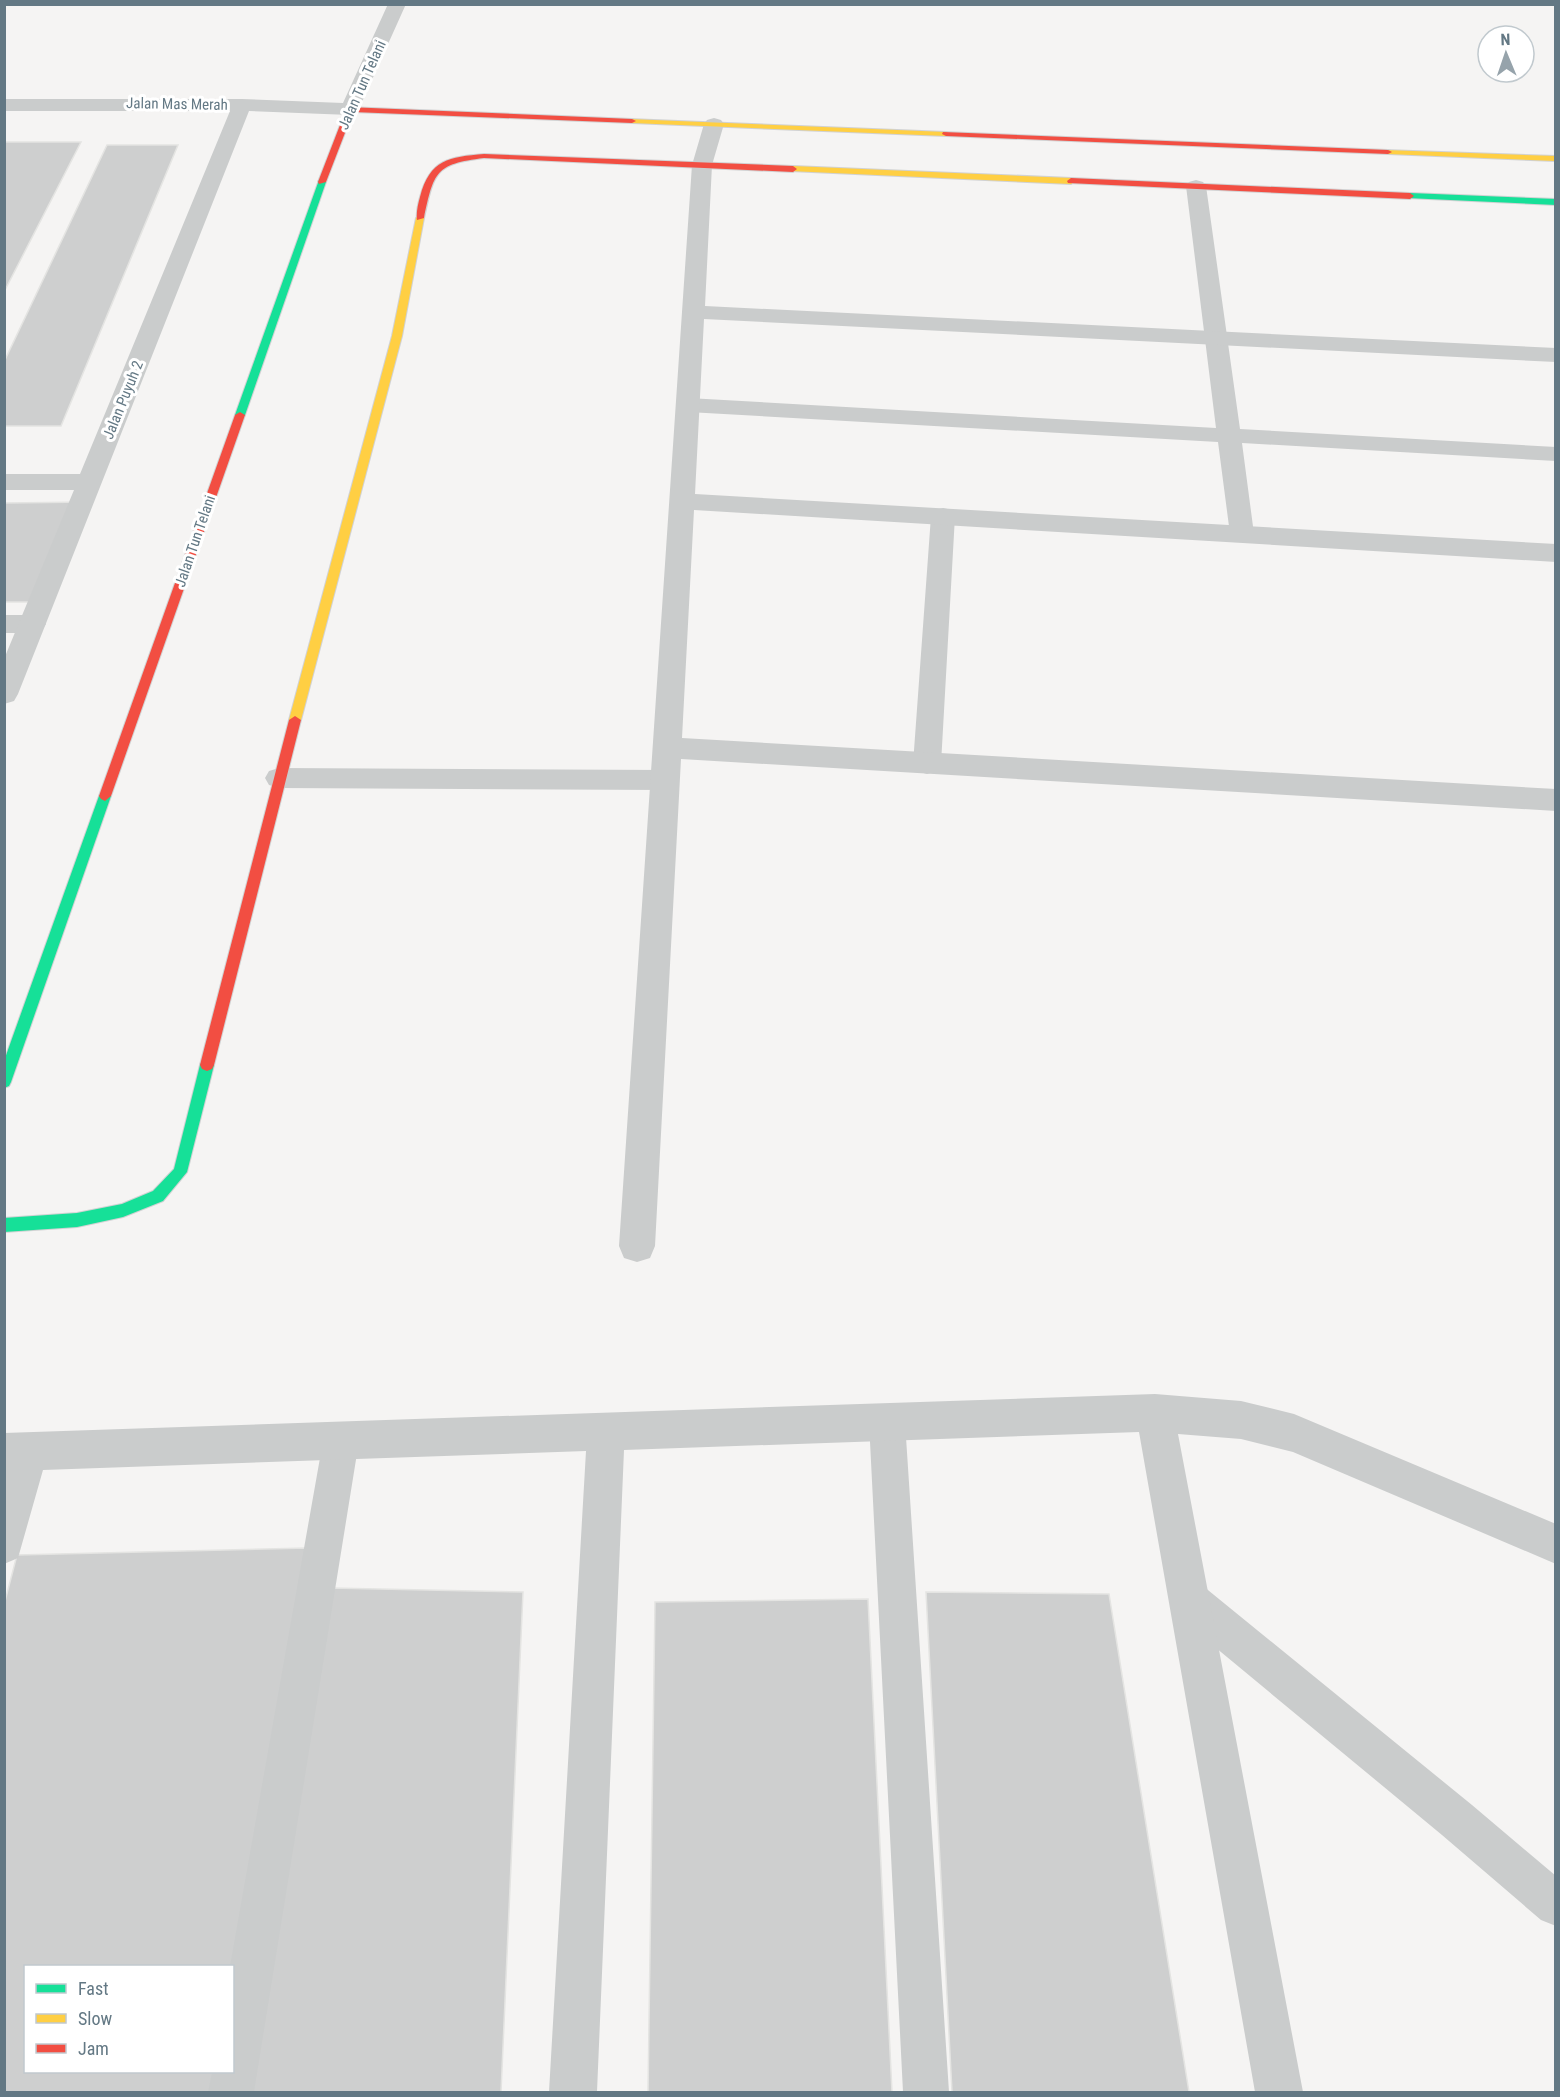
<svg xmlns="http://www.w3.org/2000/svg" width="1560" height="2097" font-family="'Roboto Condensed',sans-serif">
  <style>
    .building { fill: #cecfcf; stroke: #e4e4e2; stroke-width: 1.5 }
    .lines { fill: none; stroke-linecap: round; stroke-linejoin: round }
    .fast-casing { stroke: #d1d2d3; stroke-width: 2 }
    .slow-casing { stroke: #d1d2d3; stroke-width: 2 }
    .jam-casing { stroke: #d1d2d3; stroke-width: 2 }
    .lane { fill: #cacccc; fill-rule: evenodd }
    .street { fill: #cacccc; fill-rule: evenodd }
    .fast { fill: #16e098; fill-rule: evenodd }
    .slow { fill: #ffcf43; fill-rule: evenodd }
    .jam { fill: #f24e42; fill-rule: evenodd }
    .labels { text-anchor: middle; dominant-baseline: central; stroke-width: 6; stroke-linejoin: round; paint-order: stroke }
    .far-street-label { font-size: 15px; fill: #637884; stroke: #fff }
  </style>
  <rect width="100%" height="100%" fill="#f5f4f3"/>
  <path class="building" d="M4,142H81L4,292Z
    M107,145H178L61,426H4V362Z
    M89,502L53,602H4V503Z
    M307,1548L232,1966H26V2072H220L217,2092H4V1605L17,1555Z
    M331,1588L523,1592L501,2092H249Z
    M926,1592L1109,1594L1189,2092H952Z
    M868,1599L892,2092H648L655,1602Z"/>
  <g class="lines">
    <g class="fast-casing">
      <path id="fast" d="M319,180L326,182L245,415L243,417H237L235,415Z
        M1410,193L1556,199V205L1407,198V194Z
        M105,791L111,796L11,1082L9,1086L4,1088V1061L99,796Z
        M207,1059L212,1061L214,1065L187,1172L163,1201L123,1217L77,1227L4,1232V1218L77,1213L122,1204L153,1191L174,1169L200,1065L202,1061Z"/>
    </g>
    <g class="slow-casing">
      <path id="slow" d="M629,119L946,132L950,134L946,136L632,123L628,121Z
        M1385,150L1556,156V161L1388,154L1384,152Z
        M793,166L1071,178L1075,181L1071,184L790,171V167Z
        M420,215L424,218L402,336L301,720L295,724L289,720L392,336L416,218Z"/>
    </g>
    <g class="jam-casing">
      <path id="jam" d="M347,107L632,119L636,121L632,123L353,112L326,182L319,184L318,182Z
        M943,132L1388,150L1392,152L1388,154L946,136L942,134Z
        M484,154L793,166L797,169L793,172L484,158C435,164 434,172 424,218L417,220C416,213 418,204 420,197C430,159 449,157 484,154Z
        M1071,178L1410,193L1414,196L1410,199L1068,183L1067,181Z
        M240,412L245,415L111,796L105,801L101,799L99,796L235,415Z
        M295,716L301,720L214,1065L212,1069L207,1071L202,1069L200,1065L289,720Z"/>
    </g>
    <path class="lane" d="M1196,180L1203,182L1206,186L1240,429L1556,447V461L1242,443L1254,534L1251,540L1242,542L1233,540L1230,534L1218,442L688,412L680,410L677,405L680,400L688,398L1216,428L1186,186L1189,182Z
      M943,508L952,510L955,516L941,764L937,771L927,774L917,771L913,764L931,516L934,510Z
      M4,615H33L42,618L46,624L42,630L33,633H4Z
      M279,768L665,770L675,773L679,780L675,787L665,790L279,788L269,785L265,778L269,771Z
      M887,1404L900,1409L905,1422L949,2092H903L869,1422L874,1409Z
      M341,1423L354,1428L359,1441L254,2092H208L212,2072H232V1966H230L323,1441L328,1428Z
      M1189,1580L1203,1586L1472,1805L1556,1876V1926L1541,1920L1442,1835L1175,1614L1169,1600L1175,1586Z"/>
    <path class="street" d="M388,4H406L357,113L350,115L249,111L18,694L14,701L4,704V659L74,490H4V474H80L230,111H4V99H242L343,103Z
      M714,118L721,120L724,124L712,165L705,306L1556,348V362L704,319L695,494L1556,544V562L694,510L682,738L1556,789V811L681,759L655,1246L650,1258L637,1262L624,1258L619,1246L682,312L692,165L704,124L707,120Z
      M1155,1394L1241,1401L1294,1414L1556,1524V1564L1293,1452L1241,1439L1178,1434L1303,2092H1255L1139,1432L624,1450L597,2092H549L586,1451L43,1470L18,1558L4,1564V1433Z"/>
    <use href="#fast" class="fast"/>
    <use href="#slow" class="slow"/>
    <use href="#jam" class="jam"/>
  </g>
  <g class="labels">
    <g class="far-street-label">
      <text transform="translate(362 85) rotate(-66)">Jalan Tun Telani</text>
      <text transform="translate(177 104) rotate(1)">Jalan Mas Merah</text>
      <text transform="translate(123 400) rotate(-68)">Jalan Puyuh 2</text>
      <text transform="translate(195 541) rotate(-71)">Jalan Tun Telani</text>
    </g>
  </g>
  <rect width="1560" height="2097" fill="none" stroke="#637884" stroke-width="12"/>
  <rect x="24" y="1965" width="210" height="108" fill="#ffffff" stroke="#c1c9ce" stroke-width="1.5"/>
  <rect x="36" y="1984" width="30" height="9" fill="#16e098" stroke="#c1c9ce" stroke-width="1.5"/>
  <text x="78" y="1995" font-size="18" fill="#637884">Fast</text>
  <rect x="36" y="2014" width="30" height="9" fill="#ffcf43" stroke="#c1c9ce" stroke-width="1.5"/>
  <text x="78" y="2025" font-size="18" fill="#637884">Slow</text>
  <rect x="36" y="2044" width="30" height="9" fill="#f24e42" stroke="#c1c9ce" stroke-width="1.5"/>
  <text x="78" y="2055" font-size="18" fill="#637884">Jam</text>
  <g transform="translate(1506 54) rotate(358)"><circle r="28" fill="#ffffff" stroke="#c1c9ce" stroke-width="1.5"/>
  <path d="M0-4.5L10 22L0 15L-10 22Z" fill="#96a3ab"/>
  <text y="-9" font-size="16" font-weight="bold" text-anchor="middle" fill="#637884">N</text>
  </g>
</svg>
